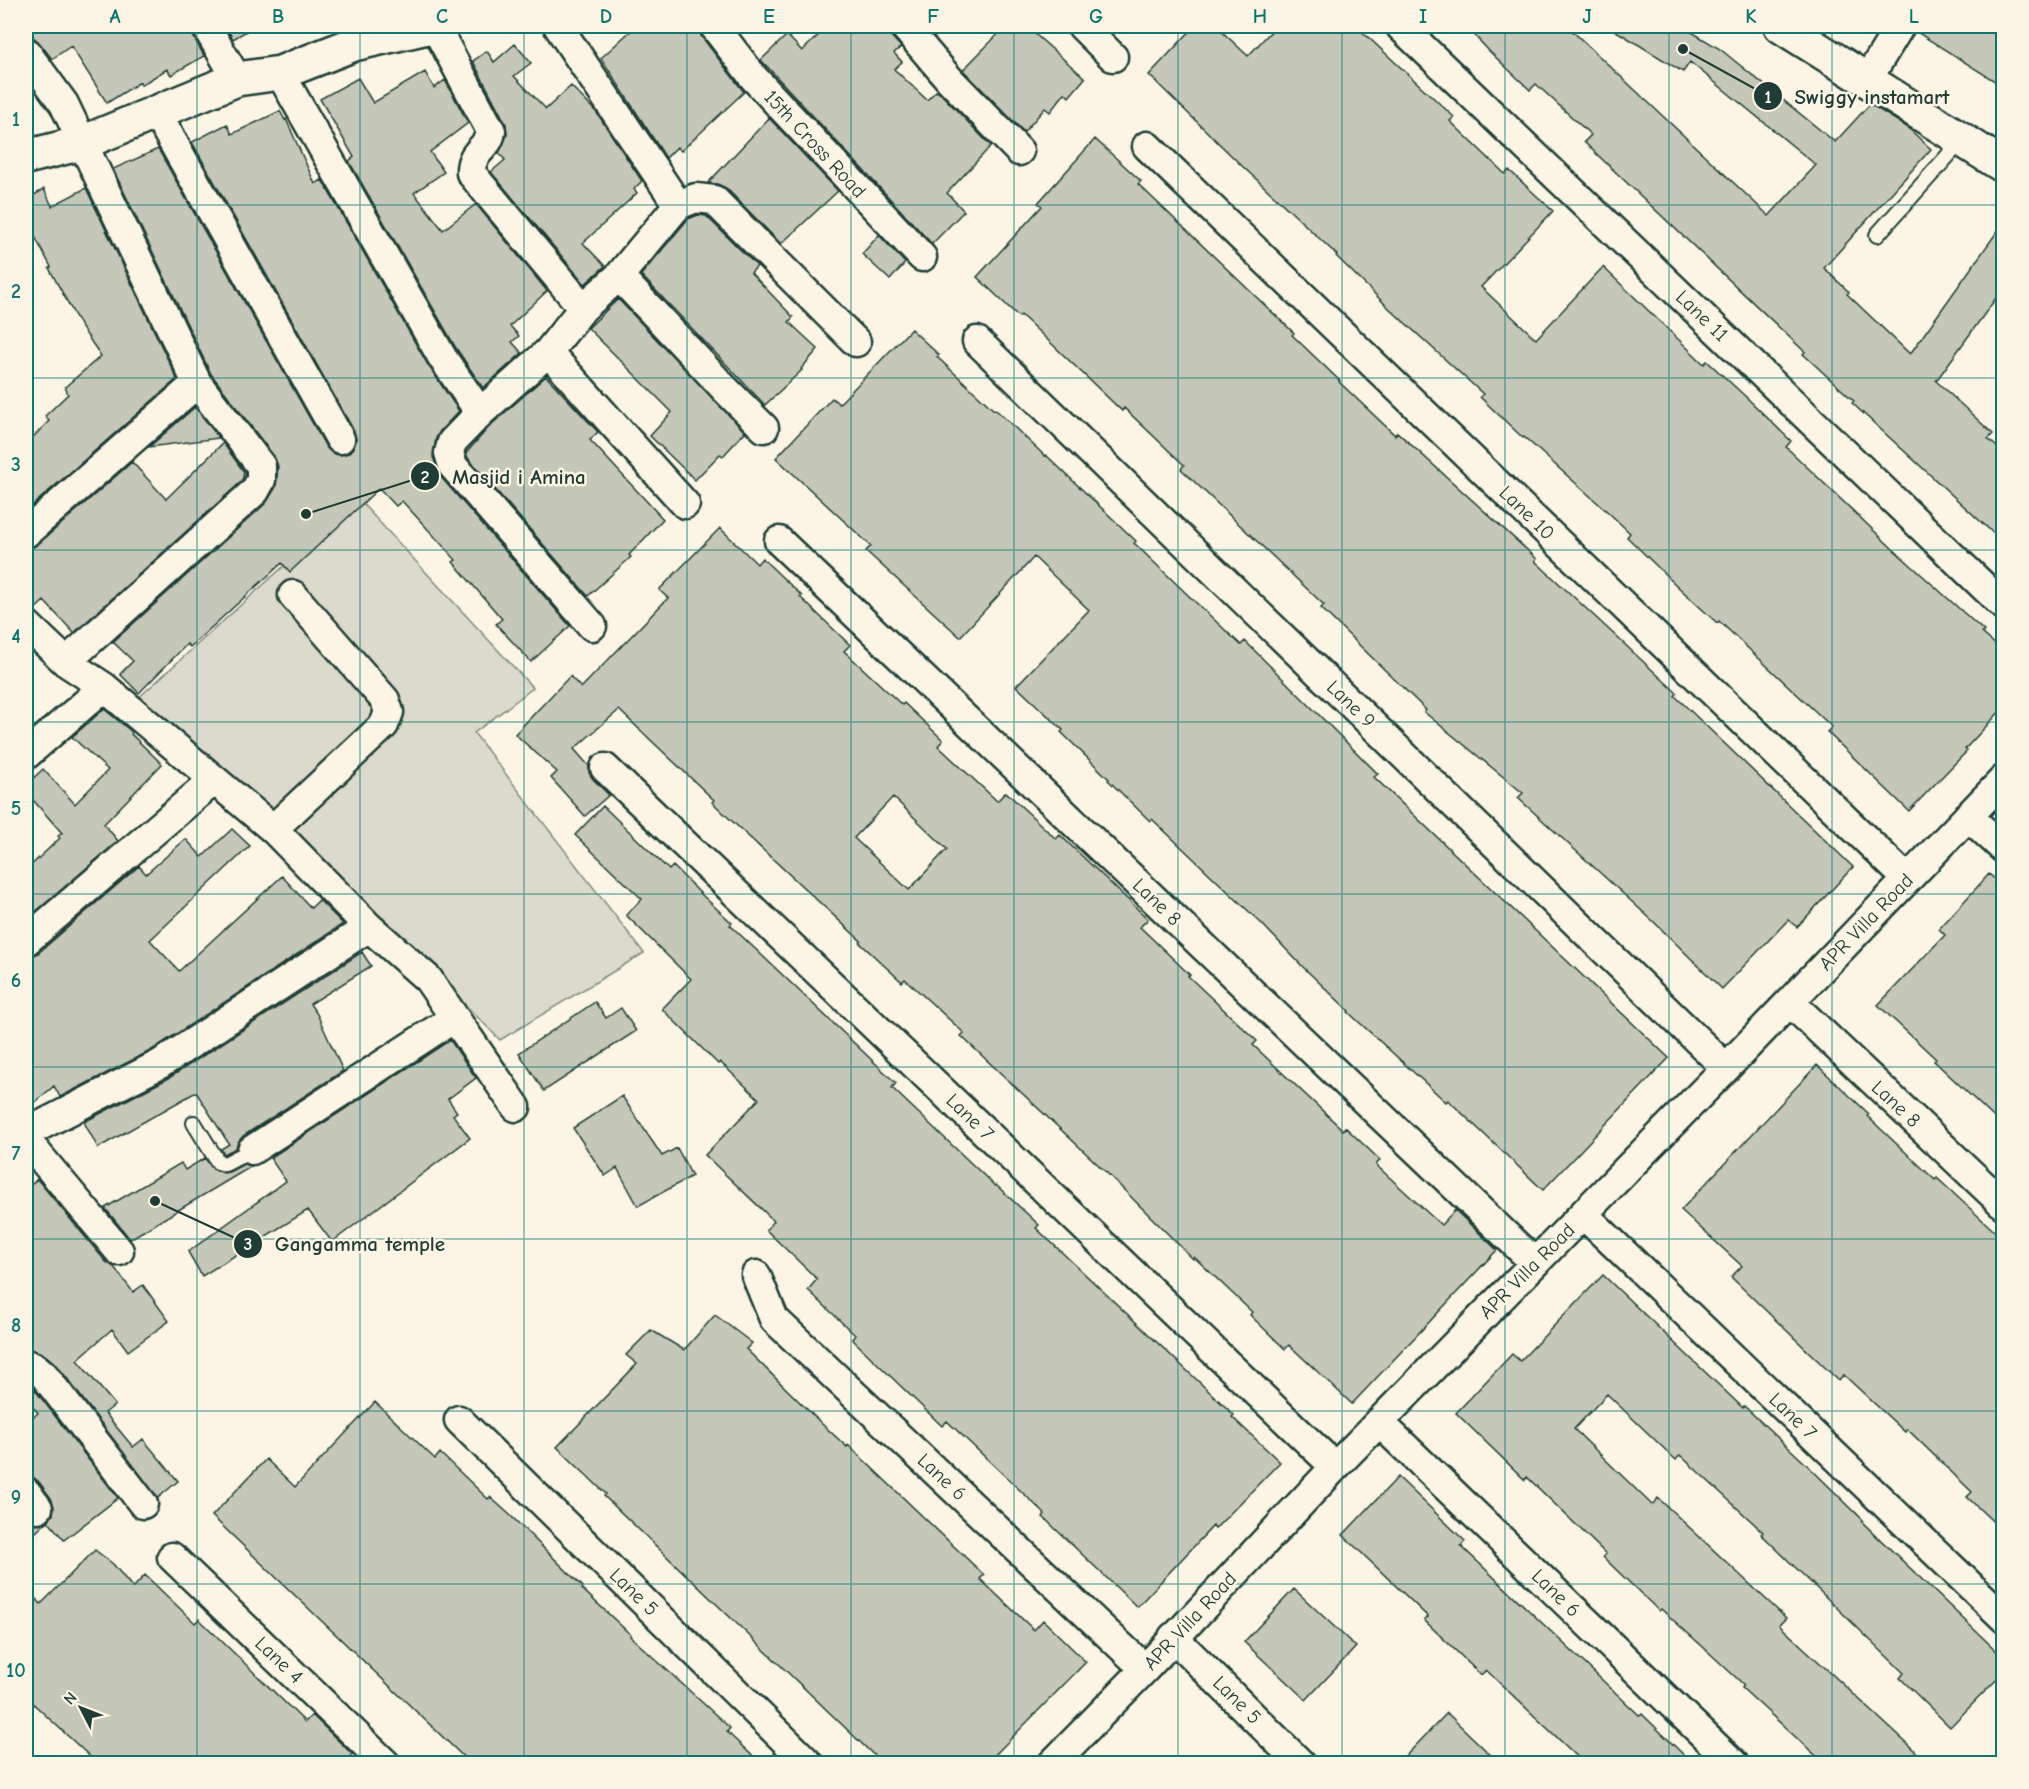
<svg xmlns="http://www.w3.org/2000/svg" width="2029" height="1789" font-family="'Comic Neue',sans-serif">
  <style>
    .green { fill: #dcdacc; stroke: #7e8c80; stroke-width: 1.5 }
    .building { fill: #c5c7b9; stroke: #1f3d34; stroke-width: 1.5; fill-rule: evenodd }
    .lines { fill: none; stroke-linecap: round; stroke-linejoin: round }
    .service-casing { stroke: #1f3d34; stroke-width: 18 }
    .minor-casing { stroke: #1f3d34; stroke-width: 33 }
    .tertiary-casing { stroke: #1f3d34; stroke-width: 38 }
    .secondary-casing { stroke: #1f3d34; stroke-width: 38 }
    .service { stroke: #fcf5e5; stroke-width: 14 }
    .minor { stroke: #fcf5e5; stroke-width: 28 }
    .tertiary { stroke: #fcf5e5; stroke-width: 33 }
    .secondary { stroke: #fcf5e5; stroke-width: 33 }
    .grid { fill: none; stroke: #0f766e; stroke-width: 1.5; stroke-opacity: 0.55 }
    .labels { text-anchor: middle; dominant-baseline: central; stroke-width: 5; stroke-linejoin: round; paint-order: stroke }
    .street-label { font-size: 20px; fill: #1f3d34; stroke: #fcf5e5 }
    .leader { fill: none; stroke: #1f3d34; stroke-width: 2 }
    .callout-dot { fill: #1f3d34; stroke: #fcf5e5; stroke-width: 2 }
    .mark-label { font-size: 18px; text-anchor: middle; font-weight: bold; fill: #fff }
    .callout-label { font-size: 21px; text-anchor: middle; font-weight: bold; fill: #1f3d34; stroke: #fcf5e5; stroke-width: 5; stroke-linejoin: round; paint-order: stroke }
    .neatline { fill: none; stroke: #0f766e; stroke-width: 2 }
    .grid-label { font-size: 20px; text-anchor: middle; font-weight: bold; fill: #0f766e }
  </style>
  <rect width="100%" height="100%" fill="#fcf5e5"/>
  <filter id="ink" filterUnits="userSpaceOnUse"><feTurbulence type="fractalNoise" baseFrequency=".0167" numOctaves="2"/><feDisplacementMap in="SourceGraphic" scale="12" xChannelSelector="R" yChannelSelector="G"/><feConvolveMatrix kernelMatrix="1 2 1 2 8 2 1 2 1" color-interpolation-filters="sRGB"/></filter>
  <g filter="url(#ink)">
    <path class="green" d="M358,499L533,688L474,733L644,953L500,1040L340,877L136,700Z"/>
    <path class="building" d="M26,26H190L192,34L204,56L171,75L167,69L141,85L140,82L107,103L71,46L52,59L39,42L33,37L26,36Z
      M225,26H255L233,39Z
      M636,26H698L701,36L744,92L681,151L677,147L666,158L601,58Z
      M828,26H888L891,36L901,47L894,53L902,62L894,69L927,100L936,91L941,94L991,146L947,193L964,211L932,244L761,60L787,35L802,51Z
      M1006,26H1028L1035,34L1085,78L1069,97L1065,93L1050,112L1045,108L1024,132L963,70Z
      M1195,26H1216L1248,56L1276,26H1356L1454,117L1450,121L1505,174L1509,170L1553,211L1481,287L1536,339L1603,267L1704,364L1707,361L1745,396L1791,441L1786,447L1893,549L1984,631L1982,633L2004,652V707L1965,749L1967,751L1909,811L1827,732L1832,727L1719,621L1717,623L1675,584L1627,537L1630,533L1609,513L1524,437L1523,438L1480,397L1483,394L1392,311L1336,256L1337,255L1240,164L1149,75Z
      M1466,26H1567L1769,216L1816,165L1690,62L1683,72L1608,26H1682L1720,49L1835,142L1870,104L1907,127L1931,149L1824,268L1849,292L1847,294L1910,354L2004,222V287L1936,381L1993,434L1988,439L2004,453V543L1852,403L1854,401L1803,354L1805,352L1584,142L1591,135L1536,84L1530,90L1489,51Z
      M1916,26H2004V87L1915,31Z
      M515,44L531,63L514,76L546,109L571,86L597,113L642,181L634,189L637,193L583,243L605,266L585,284L491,172L505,160L499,153L507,135L506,124L473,61L487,51L494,62Z
      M425,72L434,88L445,80L468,123L430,152L444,172L414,193L443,230L476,204L547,291L510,326L519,336L512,342L522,353L483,388L456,348L349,161L354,157L320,99L358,78L373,103Z
      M280,111L285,120L286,119L315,184L322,180L428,365L459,411L440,431L436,438L433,457L440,476L570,626L531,662L496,624L502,619L453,562L456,560L402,501L396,506L379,488L290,572L282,563L190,647L187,644L139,693L120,674L133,661L113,642L266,503L276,487L278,466L274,456L211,374L113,169L158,149L326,447L332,453L340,455L349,453L354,447L356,439L354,431L192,142L227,124L232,134Z
      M769,118L838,191L781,244L726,188L717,184L708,183Z
      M1095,139L1141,181L1138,184L1294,333L1292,335L1340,381L1339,382L1395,435L1397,432L1537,559L1535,561L1677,693L1675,696L1853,867L1797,927L1788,920L1722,989L1654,922L1518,798L1523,793L1424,712L1426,710L1321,608L1324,605L1181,469L1184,465L1124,408L1122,411L1053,345L1021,315L1019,317L977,277L1042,206L1038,203Z
      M86,188L177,379L26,511V444L49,421L45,416L68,394L65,387L101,356L80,325L49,268L51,267L26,220V200L44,189L52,206Z
      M698,215L706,216L757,266L751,273L793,317L789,322L818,349L801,369L802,370L765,405L641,275L688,219Z
      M879,235L905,263L890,280L862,254Z
      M618,299L745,432L723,456L720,454L695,480L650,436L672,412L588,328Z
      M911,329L939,355L937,357L994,410L995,409L1045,456L1046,455L1136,541L1134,543L1189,596L1241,645L1245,641L1378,774L1374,777L1669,1058L1543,1190L1448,1100L1446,1102L1348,1012L1349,1011L1303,967L1262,924L1152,819L1150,821L1108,780L1109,779L1061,732L1063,730L1016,686L1089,610L1034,557L960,637L866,551L871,546L776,458L832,398L839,404Z
      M546,376L598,432L590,440L663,519L629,555L631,557L588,596L468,458L466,453L491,425Z
      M195,407L219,438L149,447Z
      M223,443L244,472L242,481L74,633L44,601L34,610L26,608V549L37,545L132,462L166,499Z
      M720,528L757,564L762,558L802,596L800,597L850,645L844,651L902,705L904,703L943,740L938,746L997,801L1006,792L1056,839L1060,835L1148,919L1140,927L1190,975L1188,976L1257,1041L1253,1045L1343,1130L1345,1127L1380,1160L1376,1165L1441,1225L1455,1210L1497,1250L1352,1404L1289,1345L1285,1349L1250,1315L1252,1312L1194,1257L1193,1259L1107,1173L961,1036L964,1033L905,979L902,982L860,943L861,941L734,823L712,802L714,800L619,710L574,749L589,766V773L593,779L609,795L585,816L551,778L557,772L515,734L570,676L581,688L668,598L659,590ZM893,797L947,849L909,890L854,838Z
      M104,709L132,732L131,734L162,764L104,824L118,841L26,920V870L60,838L58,836L62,833L26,792V785L43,769L75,804L108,770L72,737Z
      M603,806L669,870L673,866L702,895L732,923L730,925L896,1083L892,1088L995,1186L996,1185L1039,1225L1036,1228L1234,1415L1232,1417L1280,1462L1215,1529L1213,1526L1137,1607L1043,1517L1045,1514L947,1421L942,1426L852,1339L855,1335L808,1290L817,1279L766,1230L774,1221L705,1155L759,1099L720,1062L718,1064L662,1009L691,979L626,915L642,899L575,835Z
      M232,829L250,846L150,940L179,971L282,876L311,908L319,900L343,924L152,1050L60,1097L54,1086L26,1110V957L37,954L139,866L146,874L186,839L202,857Z
      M1989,874L2004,887V1127L1934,1061L1936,1059L1878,1005L1945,935L1939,929Z
      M362,952L371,966L310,1004L317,1014L343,1071L243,1136L238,1142L236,1148L224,1154L221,1149L229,1144L196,1092L98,1148L84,1122L169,1078Z
      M595,1002L606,1018L621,1008L636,1031L544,1091L519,1053Z
      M450,1040L476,1078L448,1099L457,1112L453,1115L470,1138L332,1242L308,1210L202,1276L188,1252L286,1181L270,1158Z
      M1817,1065L1869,1114L1867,1116L1935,1180L1937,1178L2004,1240V1532L1967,1497L1972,1492L1907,1429L1905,1432L1844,1375L1839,1381L1731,1277L1742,1266L1681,1210Z
      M622,1096L662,1156L677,1148L692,1176L638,1206L617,1168L605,1176L573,1128Z
      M205,1158L211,1167L223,1173L229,1172L244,1164L252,1166L130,1239L105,1208L181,1163L185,1170Z
      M37,1179L106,1262L114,1267L133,1292L143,1285L169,1321L128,1351L112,1329L77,1360L115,1405L105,1413L133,1447L143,1439L178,1481L158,1498L57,1365L42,1353L26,1348V1190Z
      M1603,1275L1743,1408L1744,1406L1805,1463L1863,1520L1862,1522L2004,1658V1672L1950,1727L1900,1678L1904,1673L1761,1534L1763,1532L1680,1455L1676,1460L1607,1394L1574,1429L1652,1505L1658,1498L1786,1618L1779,1625L1929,1764H1825L1742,1688L1744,1685L1702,1646L1661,1609L1659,1611L1603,1557L1606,1554L1527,1477L1525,1480L1456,1413L1512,1354L1520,1361Z
      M715,1315L752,1343L746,1349L822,1424L847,1447L848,1445L984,1575L980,1579L1034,1630L1043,1620L1086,1662L986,1764H883L604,1496L606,1494L557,1447L637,1364L626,1355L651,1330L684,1350Z
      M26,1382L32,1386L118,1498L64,1540L48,1521L53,1515L54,1507L51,1498L39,1482L33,1477L26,1476V1423L38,1413L26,1399Z
      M375,1402L435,1459L440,1453L488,1499L490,1497L510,1515L583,1587L582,1589L631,1635L630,1636L730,1728L727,1732L761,1764H471L212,1516L266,1459L295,1487Z
      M1398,1477L1465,1541L1461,1546L1640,1716L1642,1714L1693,1764H1585L1486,1670L1481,1675L1424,1620L1428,1617L1343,1535Z
      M26,1519L32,1523L39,1524L48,1521L26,1541Z
      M95,1550L113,1564L133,1588L145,1575L195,1623L199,1619L305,1722L312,1715L352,1754L343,1764H98L26,1697V1588L41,1604Z
      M1294,1589L1356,1647L1306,1700L1244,1642Z
      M1447,1713L1500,1764H1398Z"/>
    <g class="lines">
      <g class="service-casing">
        <path id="service" d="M1877,235L1962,140
          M194,1123L218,1162L225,1164L252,1150"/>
      </g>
      <g class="minor-casing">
        <path id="minor" d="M206,26L237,79
          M435,26L491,131C489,149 470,150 471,173L583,308
          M558,26L678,205
          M714,26L754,78L922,257
          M904,26L950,80L1019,151
          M1082,26L1113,57
          M1400,26L2004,606
          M26,52L64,104L197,383L261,466V480L255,491L66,662
          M280,73L442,357L480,413
          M1867,80L1900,26
          M156,112L340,439
          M1147,146L1907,879
          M619,276L725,389L764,428
          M977,341L1726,1068
          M548,352L685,504
          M26,533L197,383
          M779,541L1534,1262
          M26,624L66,662L104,687L273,829L369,927L428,979L516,1107
          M592,626L453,466L449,453L452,442L480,413L548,352L583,308L619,276L678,205L696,198L714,200L856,342
          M26,755L104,687
          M605,768L1335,1467
          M1968,816L2004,849
          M273,829L384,725L389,712L385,700L293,595
          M26,941L214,780
          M1790,1002L2004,1205
          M26,1133L160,1064L369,927
          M26,1140L119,1251
          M252,1150L454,1018
          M1583,1214L2004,1618
          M756,1275L774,1319L1145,1669
          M26,1364L36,1368L44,1375L143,1504
          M459,1420L809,1764
          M1379,1422L1734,1764
          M26,1492L38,1508
          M172,1557L386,1764
          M1173,1637L1301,1764
          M1052,1764L1145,1669L1335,1467L1726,1068L2004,779"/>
      </g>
      <g class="tertiary-casing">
        <path id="tertiary" d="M26,157L82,143L237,79L280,73L354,44L432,26"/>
      </g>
      <g class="secondary-casing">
        <path id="secondary" d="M1781,26L2004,166"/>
      </g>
      <use href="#service" class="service"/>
      <use href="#minor" class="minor"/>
      <use href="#tertiary" class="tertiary"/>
      <use href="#secondary" class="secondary"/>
    </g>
  </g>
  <path class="grid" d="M197,26V1764M360,26V1764M524,26V1764M687,26V1764M851,26V1764M1014,26V1764M1178,26V1764M1342,26V1764M1505,26V1764M1669,26V1764M1832,26V1764M26,205H2004M26,378H2004M26,550H2004M26,722H2004M26,894H2004M26,1067H2004M26,1239H2004M26,1411H2004M26,1584H2004"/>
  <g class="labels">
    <g class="street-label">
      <text transform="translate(815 144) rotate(47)">15th Cross Road</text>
      <text transform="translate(1702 316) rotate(44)">Lane 11</text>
      <text transform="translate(1527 513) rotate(44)">Lane 10</text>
      <text transform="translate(1351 704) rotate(44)">Lane 9</text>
      <text transform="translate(1157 902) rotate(44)">Lane 8</text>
      <text transform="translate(1866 922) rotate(-46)">APR Villa Road</text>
      <text transform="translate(1896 1104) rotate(43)">Lane 8</text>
      <text transform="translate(970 1117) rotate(44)">Lane 7</text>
      <text transform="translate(1527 1271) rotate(-45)">APR Villa Road</text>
      <text transform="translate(1793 1416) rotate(44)">Lane 7</text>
      <text transform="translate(942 1477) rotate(43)">Lane 6</text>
      <text transform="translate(634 1592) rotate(44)">Lane 5</text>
      <text transform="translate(1556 1593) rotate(44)">Lane 6</text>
      <text transform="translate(1190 1621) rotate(-47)">APR Villa Road</text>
      <text transform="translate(279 1660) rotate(44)">Lane 4</text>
      <text transform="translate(1237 1700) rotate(45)">Lane 5</text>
    </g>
  </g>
  <path class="leader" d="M1683 49L1768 96M306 514L425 476M155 1201L248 1244"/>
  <g class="callout-dot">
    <circle cx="1683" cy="49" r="6"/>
    <circle cx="306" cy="514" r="6"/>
    <circle cx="155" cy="1201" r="6"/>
    <circle cx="1768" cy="96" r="15"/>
    <circle cx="425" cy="476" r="15"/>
    <circle cx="248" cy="1244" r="15"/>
  </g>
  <g class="mark-label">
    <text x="1768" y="103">1</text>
    <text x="425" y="483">2</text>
    <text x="248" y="1250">3</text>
  </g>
  <g class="callout-label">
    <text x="1872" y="104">Swiggy instamart</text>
    <text x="519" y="484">Masjid i Amina</text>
    <text x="360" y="1251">Gangamma temple</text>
  </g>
  <rect width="2029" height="1789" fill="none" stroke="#fcf5e5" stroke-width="66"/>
  <g transform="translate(81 1708) rotate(312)" stroke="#fcf5e5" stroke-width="4.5" paint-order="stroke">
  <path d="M0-4.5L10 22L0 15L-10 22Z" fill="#1f3d34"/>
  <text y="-9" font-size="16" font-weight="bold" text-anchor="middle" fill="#1f3d34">N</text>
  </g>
  <rect x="33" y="33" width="1963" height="1723" class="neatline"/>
  <g class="grid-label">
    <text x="115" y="23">A</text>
    <text x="278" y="23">B</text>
    <text x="442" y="23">C</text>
    <text x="606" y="23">D</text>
    <text x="769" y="23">E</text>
    <text x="933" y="23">F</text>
    <text x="1096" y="23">G</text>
    <text x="1260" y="23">H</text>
    <text x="1423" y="23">I</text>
    <text x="1587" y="23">J</text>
    <text x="1751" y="23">K</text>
    <text x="1914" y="23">L</text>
    <text x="16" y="126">1</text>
    <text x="16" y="298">2</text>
    <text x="16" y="471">3</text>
    <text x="16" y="643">4</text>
    <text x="16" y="815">5</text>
    <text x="16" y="987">6</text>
    <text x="16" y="1160">7</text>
    <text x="16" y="1332">8</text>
    <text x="16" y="1504">9</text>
    <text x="16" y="1677">10</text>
  </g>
</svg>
